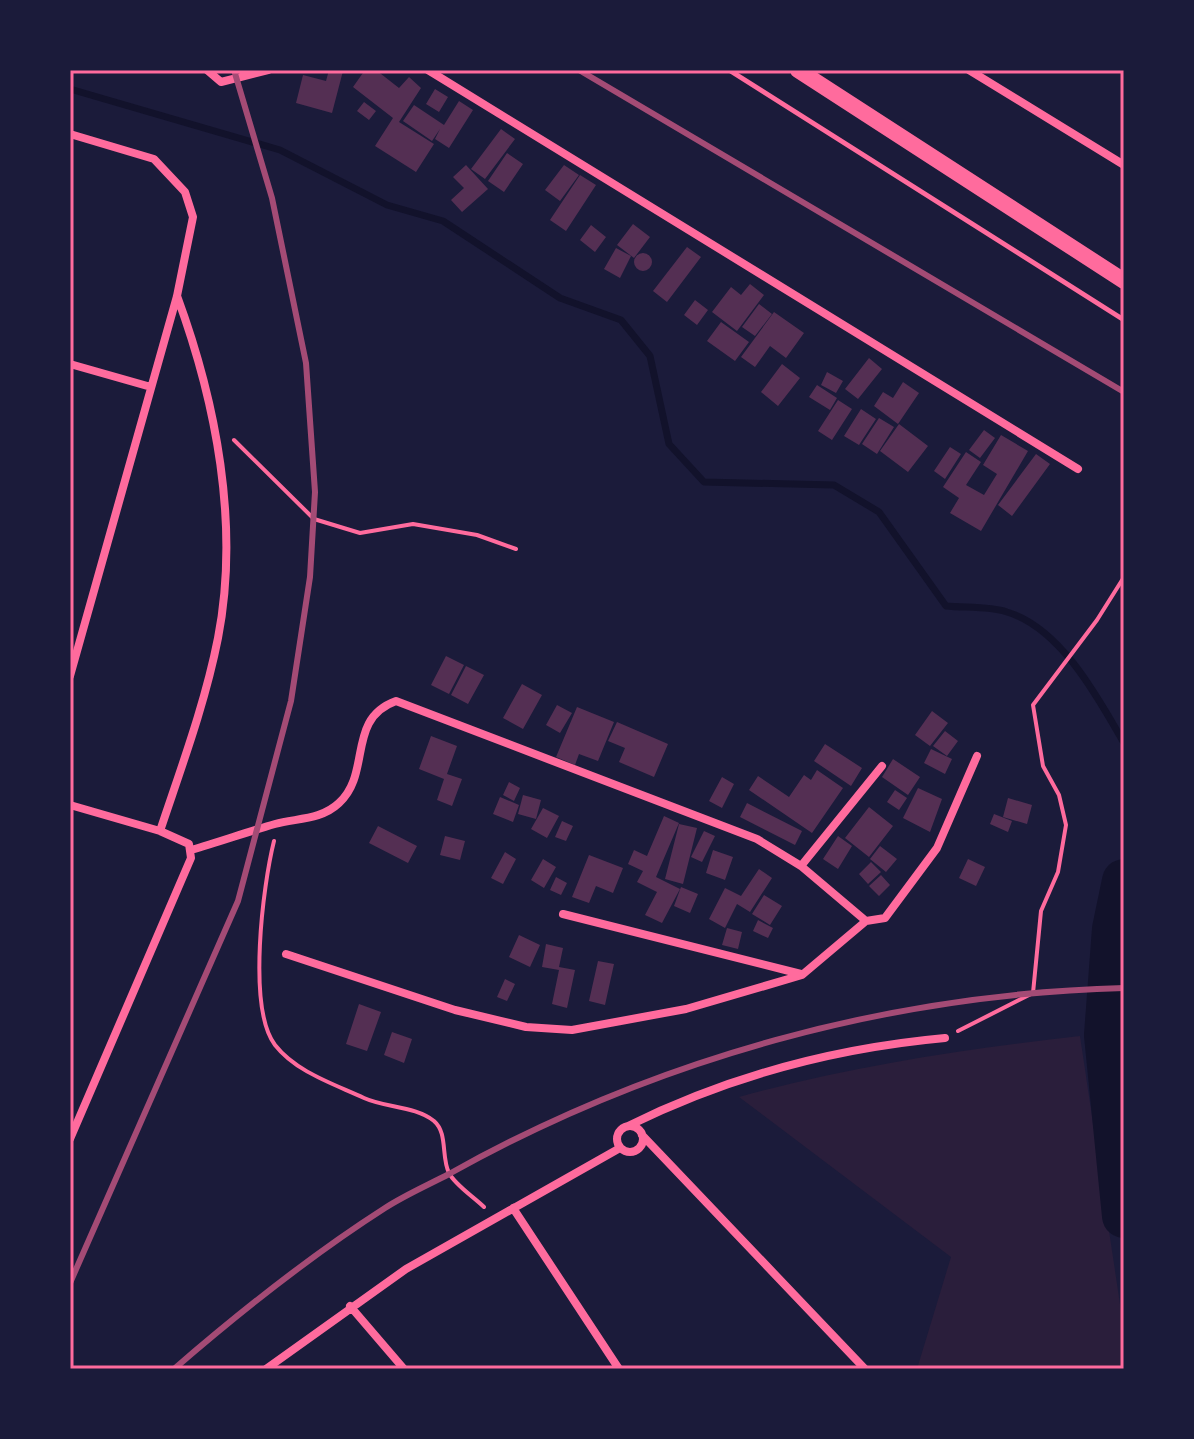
<svg xmlns="http://www.w3.org/2000/svg" width="1194" height="1439" font-family="'IBM Plex Sans',sans-serif">
  <style>
    .green { fill: #2a1e3b }
    .lines { fill: none; stroke-linecap: round; stroke-linejoin: round }
    .stream { stroke: #12122b; stroke-width: 7 }
    .river { stroke: #12122b; stroke-width: 44 }
    .building { fill: #542f53 }
    .path { stroke: #ff6b9d; stroke-width: 4 }
    .service { stroke: #ff6b9d; stroke-width: 5 }
    .minor { stroke: #ff6b9d; stroke-width: 8 }
    .primary { stroke: #ff6b9d; stroke-width: 16 }
    .rail { stroke: #a44b75; stroke-width: 6 }
    .neatline { fill: none; stroke: #ff6b9d; stroke-width: 3 }
  </style>
  <rect width="100%" height="100%" fill="#1b1b3a"/>
  <path class="green" d="M1080,1036L1124,1331V1369H917L951,1257L739,1097C851,1066 964,1049 1080,1036Z"/>
  <g class="lines">
    <path class="stream" d="M70,89L280,150L387,205L443,221L560,298L621,320L650,356L669,444L704,482L834,485L879,512L946,606C965,608 989,606 1007,612C1061,628 1098,698 1124,743"/>
    <path class="river" d="M1124,881L1114,929L1106,1035L1124,1216"/>
  </g>
  <path class="building" d="M329,70L343,71L332,113L296,103L303,75L326,81Z
    M365,70H376L399,88L409,77L421,88L399,122L434,144L416,172L375,146L393,118L353,87Z
    M435,89L448,97L439,112L426,104Z
    M459,101L473,110L449,148L435,139L440,129L432,141L403,121L414,105L444,125Z
    M364,102L376,111L369,120L357,111Z
    M501,129L515,139L485,179L471,169Z
    M507,153L523,164L504,192L488,181Z
    M466,165L488,189L462,212L451,200L464,188L453,177Z
    M564,165L579,175L560,201L545,190Z
    M580,175L596,185L566,231L550,220Z
    M633,224L650,237L634,258L617,245Z
    M591,225L606,237L595,252L580,240Z
    M687,247L701,257L667,302L653,291Z
    M616,248L631,256L620,278L604,269Z
    M634 262a9 9 0 1 1 18 0a9 9 0 1 1-18 0Z
    M750,284L764,295L737,331L712,312L731,287L741,295Z
    M695,300L708,310L697,325L684,315Z
    M759,304L772,314L755,336L742,327Z
    M774,312L804,333L786,358L770,346L755,367L741,357Z
    M721,322L749,342L735,361L707,341Z
    M869,358L882,369L858,399L845,389Z
    M782,364L800,378L778,406L761,392Z
    M827,372L843,381L836,393L821,385Z
    M903,382L919,393L898,424L874,406L883,392L893,398Z
    M817,385L837,398L830,410L809,397Z
    M838,400L852,409L832,440L818,431Z
    M861,409L876,419L859,445L844,436Z
    M879,418L894,427L877,454L862,444Z
    M899,424L928,446L908,472L880,451Z
    M984,430L995,438L980,458L969,450Z
    M1001,435L1028,451L981,531L950,513L959,498L943,487L966,452L981,462L966,485L984,495L997,474L983,465Z
    M950,447L961,454L945,479L934,471Z
    M1036,454L1050,464L1012,516L998,505Z
    M446,656L464,665L449,694L431,685Z
    M466,666L484,675L468,704L451,695Z
    M522,684L542,695L523,729L503,718Z
    M557,705L572,713L560,733L546,725Z
    M577,707L614,722L598,761L579,754L575,765L556,757Z
    M932,711L948,723L930,746L915,735Z
    M617,722L668,744L654,777L619,762L625,748L608,741Z
    M945,731L958,741L947,756L933,746Z
    M431,736L457,746L447,774L462,779L452,806L437,800L444,779L419,769Z
    M825,744L862,768L851,786L814,761Z
    M931,749L952,759L945,774L924,763Z
    M893,759L920,777L908,795L882,777Z
    M817,770L843,788L812,833L749,790L758,776L789,797L804,775L811,780Z
    M722,777L734,784L722,808L709,801Z
    M509,782L520,788L514,801L503,795Z
    M918,788L942,799L930,832L903,818Z
    M895,790L907,798L899,810L887,802Z
    M523,795L541,800L536,819L518,814Z
    M500,797L519,805L513,822L493,814Z
    M1008,798L1032,805L1027,824L1003,817Z
    M747,803L802,831L795,845L740,817Z
    M869,807L893,826L869,857L845,838Z
    M543,808L559,816L547,838L531,829Z
    M994,814L1012,821L1008,832L990,824Z
    M664,816L679,823L656,877L680,889L662,923L645,915L657,892L637,882L643,871L628,864L634,850L647,856Z
    M562,821L573,826L566,841L555,837Z
    M679,824L697,828L683,884L665,879Z
    M378,826L417,846L408,863L369,843Z
    M704,831L715,836L702,862L691,857Z
    M445,836L465,841L460,860L440,855Z
    M838,836L852,846L838,869L823,859Z
    M880,846L897,859L886,872L870,859Z
    M713,850L733,857L725,880L706,873Z
    M505,852L516,859L503,884L491,878Z
    M589,855L623,868L613,893L596,886L589,903L572,897Z
    M543,859L556,867L544,888L531,880Z
    M968,859L985,867L976,886L959,878Z
    M871,862L881,872L868,884L859,874Z
    M759,869L772,878L750,912L737,904L725,928L709,919L725,888L741,896Z
    M881,875L890,885L879,896L869,886Z
    M556,877L567,883L561,895L550,890Z
    M681,887L698,894L690,913L674,906Z
    M764,895L782,906L770,925L752,914Z
    M758,920L773,928L768,938L753,931Z
    M727,928L742,932L738,949L722,945Z
    M519,935L540,945L530,967L509,957Z
    M546,944L563,948L559,967L575,970L567,1008L552,1004L559,970L542,967Z
    M598,961L614,964L605,1005L589,1001Z
    M505,979L515,984L507,1001L497,997Z
    M359,1004L381,1012L367,1051L346,1044Z
    M392,1032L412,1039L404,1063L384,1055Z"/>
  <g class="lines">
    <path class="path" d="M234,440L314,519L360,533L413,524L477,535L516,549
      M274,841C263,885 247,1008 275,1045C296,1072 334,1084 364,1098C386,1108 415,1106 434,1121C448,1133 441,1157 449,1173C455,1185 474,1197 484,1207
      M958,1031L1033,993L1041,911L1058,872L1066,825L1059,795L1043,766L1033,705L1097,620L1124,577"/>
    <path class="service" d="M729,70L1124,320"/>
    <path class="minor" d="M207,70L221,82L268,70
      M428,70L1078,469
      M969,70L1124,165
      M70,134L154,159L185,192L193,217L177,296L70,676
      M70,364L151,387
      M70,805L160,831
      M191,850C219,842 247,832 275,824C297,818 321,820 339,803C372,773 346,719 396,701L757,839L801,866L866,921L885,918L937,848L977,756
      M801,866L882,766
      M563,914L801,974
      M286,954L455,1010L526,1027L572,1030L686,1009L802,975L866,921
      M628,1126C727,1077 835,1048 945,1038
      M617 1139a13 13 0 1 1 26 0a13 13 0 1 1-26 0Z
      M642,1135L865,1369
      M70,1139L191,858L189,844L160,831C181,768 205,704 218,638C240,525 216,402 177,296
      M513,1208L619,1369
      M350,1306L404,1369
      M266,1369L406,1269L620,1148"/>
    <path class="primary" d="M798,70L1124,281"/>
    <path class="rail" d="M579,70L1124,392
      M70,1283L238,901L291,701L310,577L315,492L306,363L272,198L234,70
      M174,1369C241,1311 310,1256 385,1208C405,1195 428,1185 449,1174C654,1059 889,994 1124,988"/>
  </g>
  <rect width="1194" height="1439" fill="none" stroke="#1b1b3a" stroke-width="144"/>
  <rect x="72" y="72" width="1050" height="1295" class="neatline"/>
</svg>
